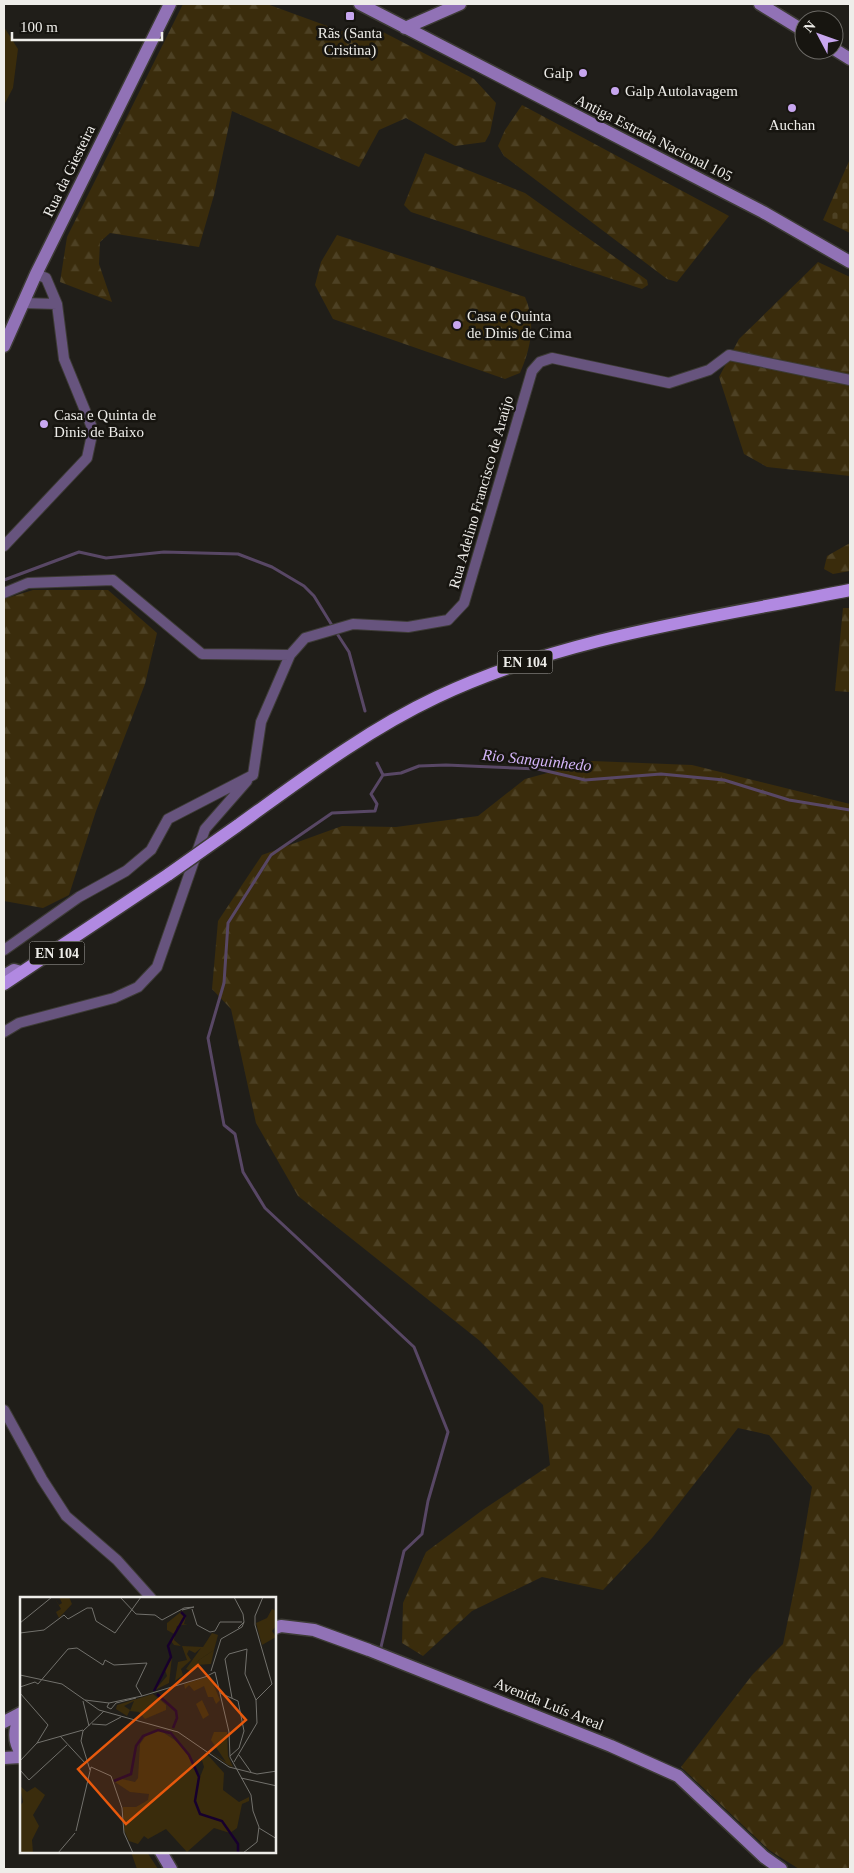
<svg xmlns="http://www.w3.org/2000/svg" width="854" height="1873" font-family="'Times New Roman',serif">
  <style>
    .grass { fill: #3a2c0c }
    .forest { fill: url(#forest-firs) }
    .cemetery { fill: url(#cemetery-stones) }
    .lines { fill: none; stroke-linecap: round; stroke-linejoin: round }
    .stream { stroke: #584765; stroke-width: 3 }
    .street-casing { stroke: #3d3b36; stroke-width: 12 }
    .secondary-casing { stroke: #3d3b36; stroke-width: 15 }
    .primary-casing { stroke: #3d3b36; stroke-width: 15 }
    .street { stroke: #67547e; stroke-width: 10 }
    .secondary { stroke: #9172b6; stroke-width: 12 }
    .primary { stroke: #b189e1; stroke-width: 12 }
    .primary-bridge-casing { stroke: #3d3b36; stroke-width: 15; stroke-linecap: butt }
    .primary-bridge { stroke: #b189e1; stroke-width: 12 }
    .poi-dot { fill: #c7a6ef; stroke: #171510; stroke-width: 2 }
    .labels { text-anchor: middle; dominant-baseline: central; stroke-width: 5; stroke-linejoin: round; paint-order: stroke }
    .shield { fill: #171510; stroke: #aeaca8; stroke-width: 1 }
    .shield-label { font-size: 14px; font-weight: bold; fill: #eeede9 }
    .poi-label { font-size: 15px; fill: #eeede9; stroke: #171510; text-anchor: start }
    .street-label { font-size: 15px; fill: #eeede9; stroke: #171510 }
    .water-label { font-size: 16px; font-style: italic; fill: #d4b5fa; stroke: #171510 }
    .inset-river { fill: none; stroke: #17002d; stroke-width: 2.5 }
    .inset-road { fill: none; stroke: #72716c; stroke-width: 1 }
    .view { fill: #e8590c; fill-opacity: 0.15; stroke: #e8590c; stroke-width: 2.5 }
    .inset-edge { fill: none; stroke: #eeede9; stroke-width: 2.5 }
  </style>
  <defs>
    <pattern id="forest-firs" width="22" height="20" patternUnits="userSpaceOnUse" patternTransform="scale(1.25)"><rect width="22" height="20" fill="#3a2c0c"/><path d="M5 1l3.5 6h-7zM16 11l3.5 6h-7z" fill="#4d4124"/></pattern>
    <pattern id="cemetery-stones" width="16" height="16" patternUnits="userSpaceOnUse" patternTransform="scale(1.25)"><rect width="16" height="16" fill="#3a2c0c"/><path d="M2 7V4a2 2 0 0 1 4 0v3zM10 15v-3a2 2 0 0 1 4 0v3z" fill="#4d4124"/></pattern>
  </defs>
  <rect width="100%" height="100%" fill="#201e19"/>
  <path class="grass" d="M4,27L18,49L13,88L4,105Z
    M131,1852H147L158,1869H137Z"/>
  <path class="forest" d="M183,4H267L341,31H381L474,79L496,103L490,133L485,142L455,146L406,118L379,130L359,167L232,111L214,195L199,247L110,233L100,242L99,264L112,302L60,282L67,237Z
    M522,105L729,216L677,282L667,279L504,156L498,146L505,130Z
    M425,153L525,193L647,280L648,285L642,289L411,212L404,205Z
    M337,235L525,297C536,322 531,348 520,373L505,379L333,319L315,285L321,262Z
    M818,262L850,277V476L767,467L744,454L719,377L739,339Z
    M850,543V571L833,574L824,569L827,556Z
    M33,590H108L157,633L145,684L96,811L69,895L43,908L4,901V599Z
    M843,608H850V692L835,691Z
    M592,761L692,765L850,804V1869H799L769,1850L681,1767L753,1674L783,1644L799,1565L812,1487L769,1435L738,1428L652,1538L603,1590L542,1577L472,1611L423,1656L402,1643L403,1603L426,1552L484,1509L550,1465L543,1405L480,1341L298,1196L256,1123L231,1009L212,989L218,921L262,855L342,826L396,827L478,816L525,779Z"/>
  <path class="cemetery" d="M850,159V233L823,220Z"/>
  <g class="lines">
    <path class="stream" d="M4,580L79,552L106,558L164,552L238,554L272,567L304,586L314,596L333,627
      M336,632L349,652L365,711
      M377,763L383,775L401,773L419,766L446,765L538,769L585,780L661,774L724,780L789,800L850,810
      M380,1651L404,1551L422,1534L428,1501L448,1432L414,1347L265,1208L243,1172L235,1134L224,1125L208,1038L224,983L228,923L271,855L332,813L375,811L377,804L371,794L383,775"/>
    <g class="street-casing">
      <path id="street" d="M23,303L57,304
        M4,546L87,458L93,430L64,359L57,304L46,278L36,274
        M4,593L28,583L113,580L202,654L290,655
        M4,950L79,897L126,871L151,850L168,819L253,775L261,722L290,655L305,638L353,624L408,627L448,620L464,603L532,371L540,362L552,358L669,383L709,370L729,355L850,380
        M4,1032L19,1023L114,998L138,987L157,967L205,829L247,781
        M4,1410L42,1479L66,1516L117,1560L151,1598"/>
    </g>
    <g class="secondary-casing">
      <path id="secondary" d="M360,4L763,212L850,262
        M760,4L804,31
        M405,28L460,4
        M834,49L850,59
        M4,346L36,274L170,4
        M4,976L14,970L21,972
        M275,1628L281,1626L314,1630L369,1650L611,1746L678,1776L764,1857L781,1869
        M21,1715C14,1728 13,1741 21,1753
        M4,1722L21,1713
        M4,1758L21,1757
        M161,1852L171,1869"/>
    </g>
    <g class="primary-casing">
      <path id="primary" d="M237,826C301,780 365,731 437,697C566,636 712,618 850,590
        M4,984L169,874"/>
    </g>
    <use href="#street" class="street"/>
    <use href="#secondary" class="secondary"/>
    <use href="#primary" class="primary"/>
    <g class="primary-bridge-casing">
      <path id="primary-bridge" d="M169,874L237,826"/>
    </g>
    <use href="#primary-bridge" class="primary-bridge"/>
  </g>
  <g class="poi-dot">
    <rect x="345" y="11" width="10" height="10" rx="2.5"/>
    <circle cx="583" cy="73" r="5"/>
    <circle cx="615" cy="91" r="5"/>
    <circle cx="792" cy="108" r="5"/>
    <circle cx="457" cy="325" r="5"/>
    <circle cx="44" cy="424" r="5"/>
  </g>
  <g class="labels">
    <g class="shield">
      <rect x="497.5" y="650.5" width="55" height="23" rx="4"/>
      <rect x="29.5" y="941.5" width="55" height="23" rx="4"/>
    </g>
    <g class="shield-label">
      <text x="525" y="662">EN 104</text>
      <text x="57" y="953">EN 104</text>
    </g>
    <g class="poi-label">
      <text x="350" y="33" text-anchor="middle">Rãs (Santa<tspan x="350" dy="17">Cristina)</tspan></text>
      <text x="573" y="73" text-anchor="end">Galp</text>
      <text x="625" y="91">Galp Autolavagem</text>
      <text x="792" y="125" text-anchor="middle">Auchan</text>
      <text x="467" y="316">Casa e Quinta<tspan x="467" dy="17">de Dinis de Cima</tspan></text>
      <text x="54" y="415">Casa e Quinta de<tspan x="54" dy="17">Dinis de Baixo</tspan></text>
    </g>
    <g class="street-label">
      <text transform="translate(654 138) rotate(27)">Antiga Estrada Nacional 105</text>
      <text transform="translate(69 171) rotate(-64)">Rua da Giesteira</text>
      <text transform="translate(481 492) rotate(-74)">Rua Adelino Francisco de Araújo</text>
      <text transform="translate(549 1704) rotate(22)">Avenida Luís Areal</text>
    </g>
    <g class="water-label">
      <text transform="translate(537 760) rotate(6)">Rio Sanguinhedo</text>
    </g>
  </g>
  <g transform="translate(20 1597)">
    <rect width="256" height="256" fill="#201e19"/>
    <path d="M34,0L39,8L42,6L39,0H49L52,7L39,21L36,15L41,12ZM252,12L256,14V29L252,34L256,40L242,48L236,26L247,21ZM162,14L166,20L164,27H168L157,29L154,43L161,49L154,48L151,44L154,37L147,33V26ZM192,36L198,38L194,53L178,64L176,72L170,74L166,72L181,51L175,56L169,53L167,57L171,63L161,72L163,78L155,84L158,65L167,63L162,49L183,50ZM152,60L149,86L135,93L147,79L145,73Z" fill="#3a2c0c"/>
    <path d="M194,53L191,67L176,68L179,63ZM190,79L200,103L196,107L193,100H188L184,89L174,94L169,88L165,92L164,87ZM133,97L146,108V113L125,122L119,115L110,114L114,104L104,109L110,113L107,119L96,112L97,108ZM182,103L189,118L183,122L176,107ZM138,132L162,148L180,180L184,170L181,160L186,156L204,176L203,193L219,205L229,200V204L222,207L217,231L210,236L194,231L167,255L146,232L128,242L124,239L118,247L109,244L104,233L103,210H116L128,203L129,197L110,195L95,185L102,182L115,185L118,181L120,147L127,137ZM194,135H207L208,159L213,170L208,168L188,153L206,165L191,143ZM0,189L7,195L15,190L25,198L13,218L19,229L12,243L13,256H0V209L3,205Z" fill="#3a2c0c"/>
    <path class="inset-river" d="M134,94L151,60L148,49L165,19L161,15M137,97L156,114L157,121L153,131M150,135L169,158L179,180L175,204L180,217L202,224L218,247V256M94,184L111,177L116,149L123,139L138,133L150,136"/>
    <path class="inset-road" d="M100,0L116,17L135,18L142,23L164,11L174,10L162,13M214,0L223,17L224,25M172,12L177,28L190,35L195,34L200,25H222M0,26L32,0M0,36L24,33L44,18L48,22L67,11H72L76,24L95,36L121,0M191,74L201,42L222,30L224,25L218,31M0,78L42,87L79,113L158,135L209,170L237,177L257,174M187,79L195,75L209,135L210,160L231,198L233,214L239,230L237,245L223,256M0,90L15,85L18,87L48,52L57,51L83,68L85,63L94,68L127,66L116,89L122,99M0,96L28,128L17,146M200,96L218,104L224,134L219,151L210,159M116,101L96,106L91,112L87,110L89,106L122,99L188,79M212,101L205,62L209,57L227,52L225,77L236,103L237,126L214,165M65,103L89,106M236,103L252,87L235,28V19L243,0M63,104L69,129M72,127L86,128L101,120M63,134L61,144L70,173M63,134L84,114M40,139L66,167M219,158L231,175M0,164L17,146L63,133M71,170L91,179L102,211L104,236L113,256M0,173L9,183L47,148M221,181L257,189M239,231L257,242M56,234L71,170M38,256L55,236"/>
    <path class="view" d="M178,68L226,123L106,227L58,172Z"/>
    <rect width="256" height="256" class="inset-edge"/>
  </g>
  <rect width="854" height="1873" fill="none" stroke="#eeede9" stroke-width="10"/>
  <g transform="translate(819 35) rotate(311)"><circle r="24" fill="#171510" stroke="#6d6b67"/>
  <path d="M0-4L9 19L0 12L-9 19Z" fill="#c7a6ef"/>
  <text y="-8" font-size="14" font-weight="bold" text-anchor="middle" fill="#eeede9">N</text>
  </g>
  <path d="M12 32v8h150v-8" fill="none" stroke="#eeede9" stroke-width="2.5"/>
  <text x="20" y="32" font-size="15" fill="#eeede9" stroke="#171510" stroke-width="4" paint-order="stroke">100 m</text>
</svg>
